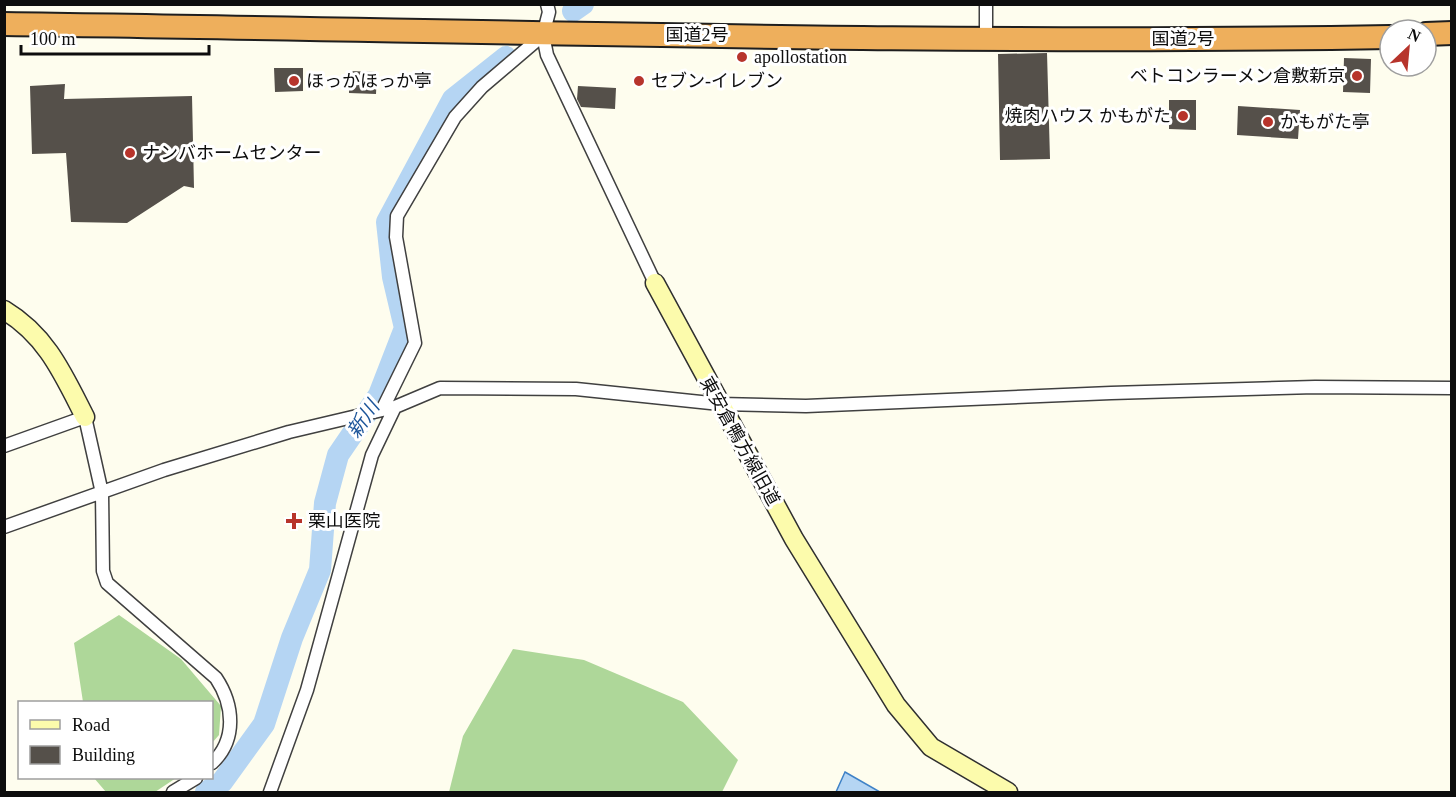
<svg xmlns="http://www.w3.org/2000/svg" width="1456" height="797" font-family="'Times New Roman','Noto Sans JP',serif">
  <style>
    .forest { fill: #aed799 }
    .water { fill: #b5d5f3; stroke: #3f82c7; stroke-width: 1.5 }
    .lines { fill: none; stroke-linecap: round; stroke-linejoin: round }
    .river { stroke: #b5d5f3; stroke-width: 22 }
    .building { fill: #55504a }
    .street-casing { stroke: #404040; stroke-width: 15 }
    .secondary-casing { stroke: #2f2f2f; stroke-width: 21 }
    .highway-casing { stroke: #1e1e1e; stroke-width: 26 }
    .street { stroke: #fff; stroke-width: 12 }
    .secondary { stroke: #fcfbac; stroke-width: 18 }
    .highway { stroke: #eeaf5c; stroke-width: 22 }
    .poi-dot { fill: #b7342b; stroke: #fff; stroke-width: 2 }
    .labels { text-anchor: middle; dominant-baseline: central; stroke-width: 6; stroke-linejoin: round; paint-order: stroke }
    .street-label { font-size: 18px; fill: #0d0d0d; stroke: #fff }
    .poi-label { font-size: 18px; fill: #0d0d0d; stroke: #fff; text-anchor: start }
    .water-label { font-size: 20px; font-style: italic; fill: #1c559a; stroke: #fff }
  </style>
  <rect width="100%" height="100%" fill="#fefdee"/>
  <path class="forest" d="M119,615L181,659L221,706L219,735L212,743V702H83L74,643Z
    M513,649L584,660L683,702L738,760L722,792H449L463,736Z
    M94,778H176L155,792H106Z"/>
  <path class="water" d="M845,772L880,792H836Z"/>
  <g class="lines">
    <path class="river" d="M573,11L583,4
      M206,792L222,782L264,724L292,638L320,570L325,503L338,455L379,395L405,328L393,277L387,222L453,99L506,57"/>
  </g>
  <path class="building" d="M1047,53L1050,159L1000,160L998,54Z
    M1344,58L1371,59L1370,93L1343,92Z
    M274,68H303V91L275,92Z
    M349,71L377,72L376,94L349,93Z
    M65,84L64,99L192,96L194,188L184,186L127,223L71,222L66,153L32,154L30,86Z
    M578,86L616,88L615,109L581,107L577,99Z
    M1169,100H1196V130L1169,129Z
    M1238,106L1300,110L1298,139L1237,135Z"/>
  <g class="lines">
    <g class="street-casing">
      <path id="street" d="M986,4V37
        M543,35L547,55L655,283
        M383,408L415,343L396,237L397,216L455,117L482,87L543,35L549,12L547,4
        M4,446L85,417L102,493L103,571L107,583L216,678C234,705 237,740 212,763
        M4,527L164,470L289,432L395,407L440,388L576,389L720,404L806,406L1111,393L1315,387L1452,388
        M173,792L196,778
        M270,792L307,690L372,455L395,407"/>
    </g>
    <g class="secondary-casing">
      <path id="secondary" d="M655,283L794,539L896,705L931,747L1008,792
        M4,310C47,336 63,374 85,417"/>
    </g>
    <g class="highway-casing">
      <path id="highway" d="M4,24C466,30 928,45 1390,37
        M1426,34L1452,33"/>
    </g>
    <use href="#street" class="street"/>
    <use href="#secondary" class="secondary"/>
    <use href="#highway" class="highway"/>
  </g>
  <g class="poi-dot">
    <circle cx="742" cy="57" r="6"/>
    <circle cx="1357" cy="76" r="6"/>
    <circle cx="294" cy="81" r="6"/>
    <circle cx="639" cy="81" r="6"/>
    <circle cx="1183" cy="116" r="6"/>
    <circle cx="1268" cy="122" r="6"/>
    <circle cx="130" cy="153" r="6"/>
    <path d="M291 512h6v6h6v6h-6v6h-6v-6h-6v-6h6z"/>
  </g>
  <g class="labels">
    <g class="street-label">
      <text x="697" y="35">国道2号</text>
      <text x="1183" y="39">国道2号</text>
      <text transform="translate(740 441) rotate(61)">東安倉鴨方線旧道</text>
    </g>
    <g class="poi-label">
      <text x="754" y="57">apollostation</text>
      <text x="1345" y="76" text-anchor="end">ベトコンラーメン倉敷新京</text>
      <text x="306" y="81">ほっかほっか亭</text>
      <text x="651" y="81">セブン-イレブン</text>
      <text x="1171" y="116" text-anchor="end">焼肉ハウス かもがた</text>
      <text x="1280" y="122">かもがた亭</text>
      <text x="142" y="153">ナンバホームセンター</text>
      <text x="308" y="521">栗山医院</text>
    </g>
    <g class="water-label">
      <text transform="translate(363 419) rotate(-56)">新川</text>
    </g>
  </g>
  <rect width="1456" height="797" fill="none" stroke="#0d0d0d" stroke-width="12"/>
  <rect x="18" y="701" width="195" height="78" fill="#ffffff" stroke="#9e9e9e" stroke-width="1.5"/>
  <rect x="30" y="720" width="30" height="9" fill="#fcfbac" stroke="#9e9e9e" stroke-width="1.5"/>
  <text x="72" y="731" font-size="18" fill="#0d0d0d">Road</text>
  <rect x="30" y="746" width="30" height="18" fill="#55504a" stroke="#9e9e9e" stroke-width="1.5"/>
  <text x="72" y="761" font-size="18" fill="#0d0d0d">Building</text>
  <g transform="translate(1408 48) rotate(26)"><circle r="28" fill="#ffffff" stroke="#9e9e9e" stroke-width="1.5"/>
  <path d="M0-4.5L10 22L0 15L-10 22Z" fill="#b7342b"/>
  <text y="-9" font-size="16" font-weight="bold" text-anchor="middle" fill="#0d0d0d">N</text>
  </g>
  <path d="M21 45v9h188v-9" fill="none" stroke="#0d0d0d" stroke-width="3"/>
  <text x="30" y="45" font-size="18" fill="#0d0d0d" stroke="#ffffff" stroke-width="4.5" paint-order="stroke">100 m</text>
</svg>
